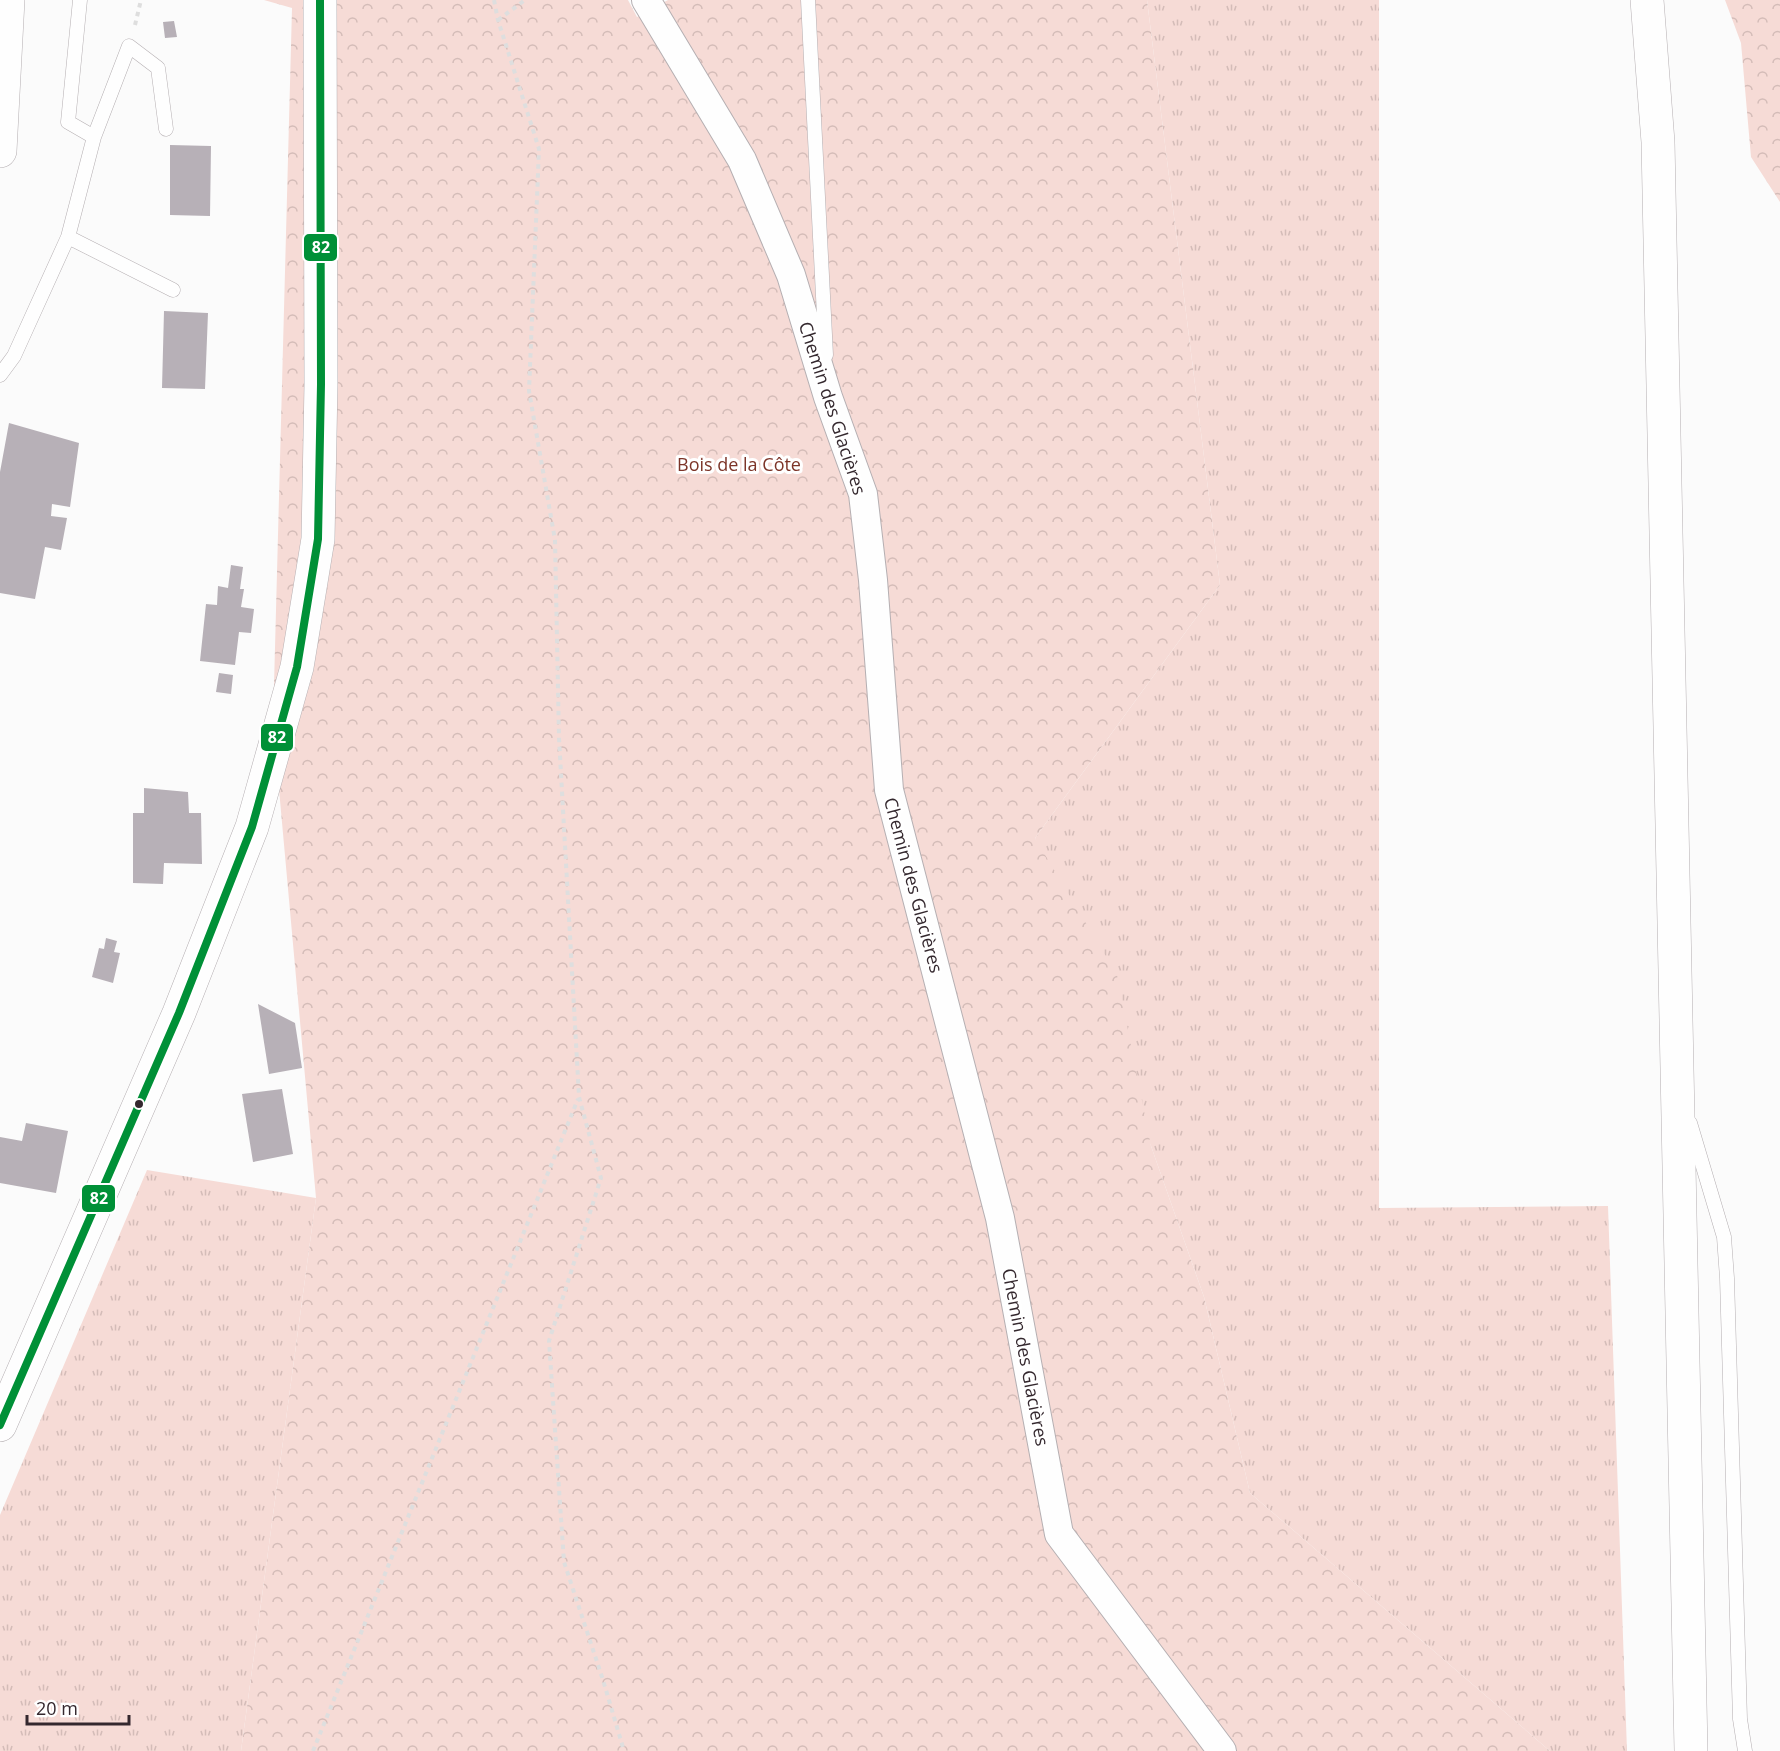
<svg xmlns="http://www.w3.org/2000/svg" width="1780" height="1751" font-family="'Open Sans',sans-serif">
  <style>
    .grass { fill: url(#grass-tufts) }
    .forest { fill: url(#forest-crowns) }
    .building { fill: #b7b0b7 }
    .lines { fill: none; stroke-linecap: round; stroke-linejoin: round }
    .service-casing { stroke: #b5afb2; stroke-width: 15 }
    .minor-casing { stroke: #b5afb2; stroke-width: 30 }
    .tertiary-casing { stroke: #b5afb2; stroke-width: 34 }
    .secondary-casing { stroke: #b5afb2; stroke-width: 34 }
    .primary-casing { stroke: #b5afb2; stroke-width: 34 }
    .path { stroke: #dedede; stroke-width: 4; stroke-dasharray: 4.5 4.5; stroke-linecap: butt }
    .service { stroke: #fefefe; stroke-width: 14 }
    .minor { stroke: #fefefe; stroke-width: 28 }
    .tertiary { stroke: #fefefe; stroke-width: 33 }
    .secondary { stroke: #fefefe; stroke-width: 33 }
    .primary { stroke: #fefefe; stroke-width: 33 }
    .bus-1-casing { stroke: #fff; stroke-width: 12 }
    .bus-1 { stroke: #009037; stroke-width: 8 }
    .bus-dot { fill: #34282e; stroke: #fff; stroke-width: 2 }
    .labels { text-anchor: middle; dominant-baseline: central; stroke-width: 6; stroke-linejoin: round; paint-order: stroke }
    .street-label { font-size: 18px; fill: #34282e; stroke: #fff }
    .park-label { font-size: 18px; fill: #7c3428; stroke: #fff }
    .line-badge { stroke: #fff; stroke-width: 2 }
    .badge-label { font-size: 16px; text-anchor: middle; font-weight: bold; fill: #fff }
  </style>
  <defs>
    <pattern id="grass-tufts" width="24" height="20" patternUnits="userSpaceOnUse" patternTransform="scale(1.5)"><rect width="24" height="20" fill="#f6dbd6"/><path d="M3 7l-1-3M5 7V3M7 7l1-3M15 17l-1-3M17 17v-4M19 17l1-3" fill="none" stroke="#d4bcb8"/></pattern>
    <pattern id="forest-crowns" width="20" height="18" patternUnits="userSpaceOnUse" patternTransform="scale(1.5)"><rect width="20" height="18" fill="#f6dbd6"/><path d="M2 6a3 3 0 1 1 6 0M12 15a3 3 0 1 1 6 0" fill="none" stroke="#d4bcb8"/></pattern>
  </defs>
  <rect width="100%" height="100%" fill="#fbfbfb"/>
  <path class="grass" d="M1147,0H1379V1208L1608,1206L1627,1751H1550L1250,1493L1204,1297L1151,1146L1035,838L1220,585Z
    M147,1170L316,1198L241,1751H0V1515Z"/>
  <path class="forest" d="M264,0H628L637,17L668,0H1147L1220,585L1035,838L1117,975L1151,1146L1204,1297L1250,1493L1550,1751H241L316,1198L273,723L292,8Z
    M1725,0H1780V202L1751,157L1741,43Z"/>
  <path class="building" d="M174,21L177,37L165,38L163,22Z
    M170,145L211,146L210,216L170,215Z
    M164,311L208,313L205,389L162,388Z
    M9,423L79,443L70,507L52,504L51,516L67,518L61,550L45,547L35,599L0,593V472Z
    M231,565L243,567L240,589H244L241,607L254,609L251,633L239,632L235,665L200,661L206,604L217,605L218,586L228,588Z
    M219,673L233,675L231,694L216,692Z
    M144,788L188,792L189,813H201L202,864L164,863L163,884L133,883V813H144Z
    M106,938L117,941L114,952L120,953L113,983L92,977L99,948L104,949Z
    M258,1004L295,1023L302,1068L269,1074Z
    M282,1089L293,1154L253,1162L242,1094Z
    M26,1123L68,1131L56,1193L0,1183V1137L22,1141Z"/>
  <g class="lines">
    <g class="service-casing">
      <path id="service" d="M808,0L826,355
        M94,137L129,46L158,68L166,129
        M68,237L94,137L68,122L80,0
        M0,375L14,356L68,237L173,290
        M1690,1123L1724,1237L1727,1278L1740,1719L1745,1751"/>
    </g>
    <g class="minor-casing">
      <path id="minor" d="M646,0L742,160L791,275L828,397L863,494L873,580L889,790L1000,1218L1059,1534L1222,1751"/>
    </g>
    <g class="tertiary-casing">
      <path id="tertiary" d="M0,1425L179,1013L252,827L297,667L318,539L321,384L320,0"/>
    </g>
    <g class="secondary-casing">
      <path id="secondary" d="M0,151L8,0"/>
    </g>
    <g class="primary-casing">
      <path id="primary" d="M1647,0L1658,142L1691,1751"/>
    </g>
    <path class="path" d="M494,0L498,20L539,149L529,391L555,540L559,738L579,1097L601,1178L549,1341L564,1562L603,1680L624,1751
      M498,20L525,0
      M135,25L141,0
      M313,1751L578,1099"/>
    <use href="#service" class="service"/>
    <use href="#minor" class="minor"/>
    <use href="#tertiary" class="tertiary"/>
    <use href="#secondary" class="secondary"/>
    <use href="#primary" class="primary"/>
    <g class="bus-1-casing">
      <path id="bus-1" d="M0,1425L179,1013L252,827L297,667L318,539L321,384L320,0"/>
    </g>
    <use href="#bus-1" class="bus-1"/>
  </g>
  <circle class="bus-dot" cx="139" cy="1104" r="5"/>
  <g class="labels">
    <g class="street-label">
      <text transform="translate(833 408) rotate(72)">Chemin des Glacières</text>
      <text transform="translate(914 885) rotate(75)">Chemin des Glacières</text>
      <text transform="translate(1026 1357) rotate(79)">Chemin des Glacières</text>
    </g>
    <g class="park-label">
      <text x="739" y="464">Bois de la Côte</text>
    </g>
  </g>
  <g class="line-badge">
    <rect x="303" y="233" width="35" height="29" rx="6" fill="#009037"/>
    <rect x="260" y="723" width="34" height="29" rx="6" fill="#009037"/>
    <rect x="81" y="1184" width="35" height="29" rx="6" fill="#009037"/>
  </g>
  <g class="badge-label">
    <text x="321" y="253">82</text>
    <text x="277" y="743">82</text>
    <text x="99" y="1204">82</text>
  </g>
  <path d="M27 1715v9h102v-9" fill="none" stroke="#34282e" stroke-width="3"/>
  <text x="36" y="1715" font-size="18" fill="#34282e" stroke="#ffffff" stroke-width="4.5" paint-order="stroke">20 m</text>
</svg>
